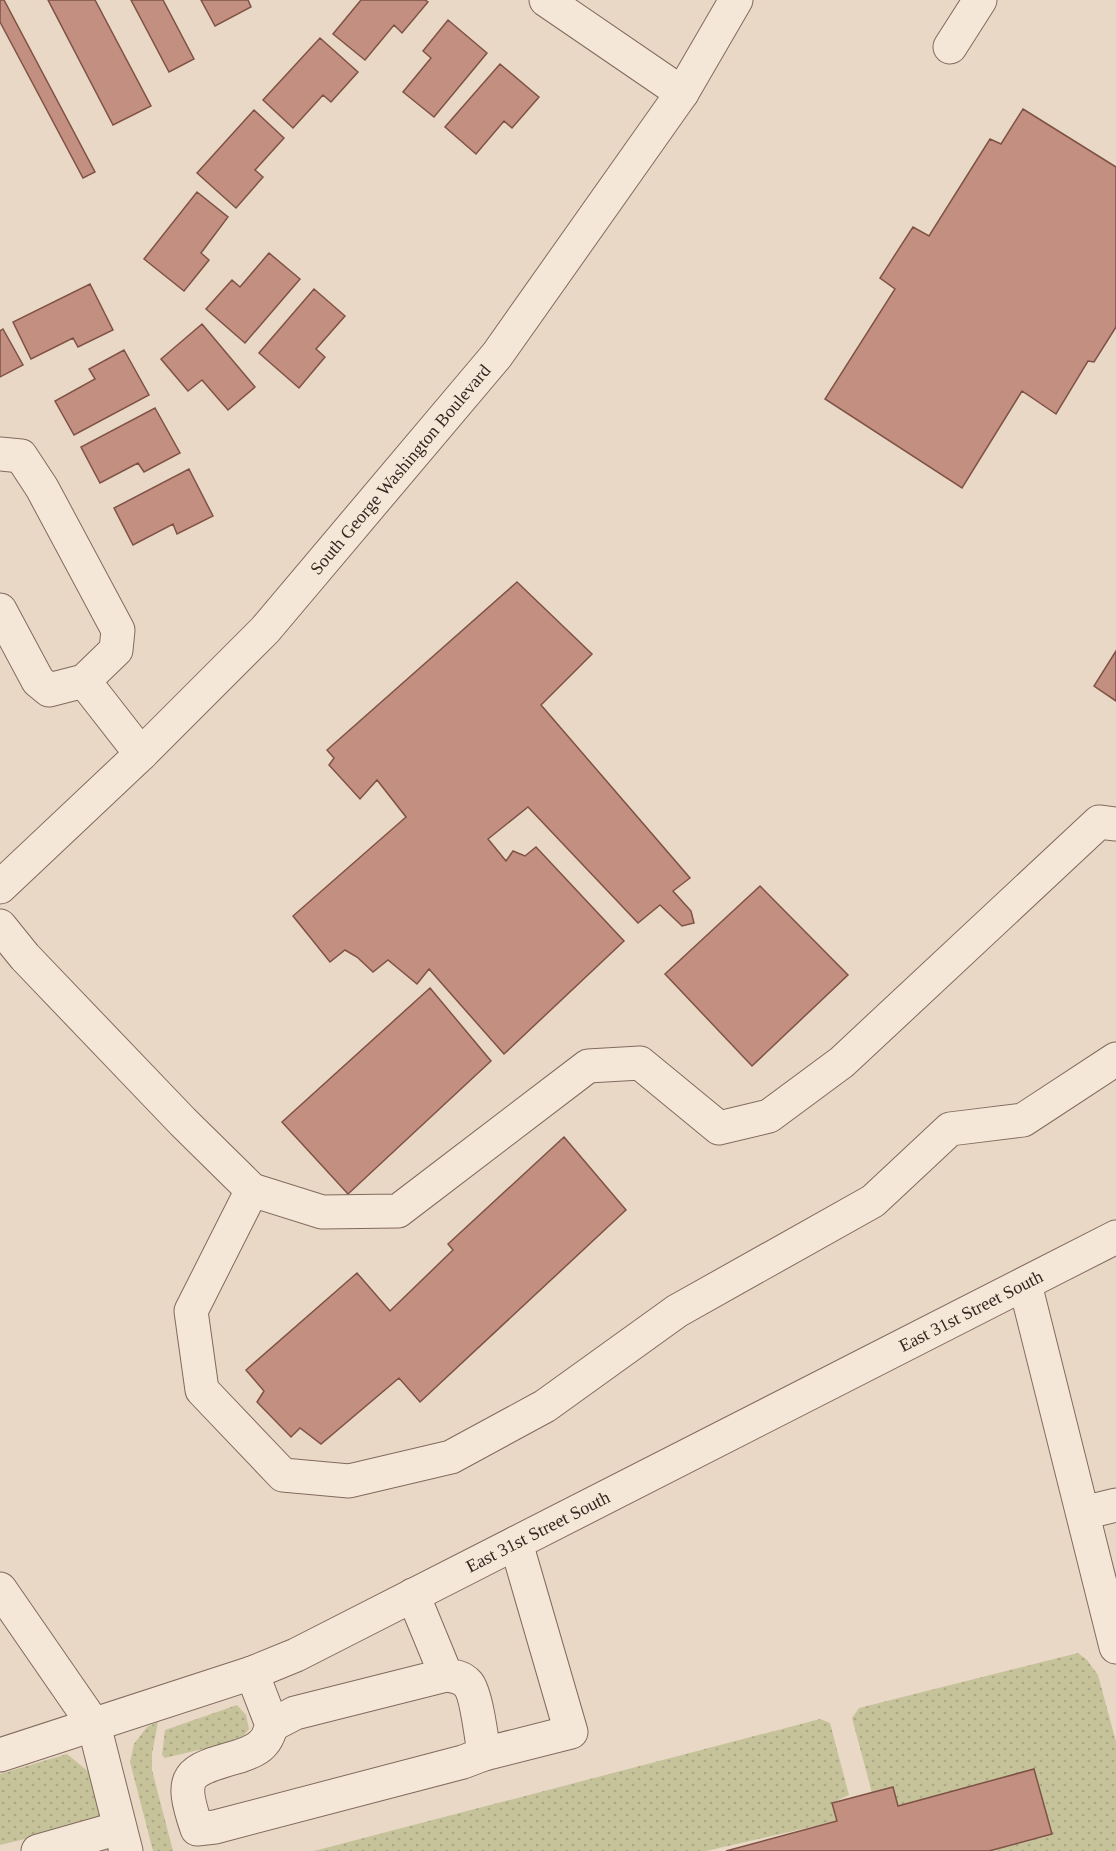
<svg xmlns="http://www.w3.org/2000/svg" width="1116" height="1851" font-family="'Times New Roman',serif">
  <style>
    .grass { fill: url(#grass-dots) }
    .building { fill: #c38f80; stroke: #7f5246; stroke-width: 1.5 }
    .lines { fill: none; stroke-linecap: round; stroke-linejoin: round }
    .minor-casing { stroke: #826a5d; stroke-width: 35 }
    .minor { stroke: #f5e7d8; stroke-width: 33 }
    .labels { text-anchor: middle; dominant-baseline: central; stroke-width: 4.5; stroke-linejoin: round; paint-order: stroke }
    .street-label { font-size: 18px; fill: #342620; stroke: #f1e3d4 }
  </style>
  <defs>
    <pattern id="grass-dots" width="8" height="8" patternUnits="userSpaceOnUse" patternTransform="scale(1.5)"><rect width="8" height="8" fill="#c6c39b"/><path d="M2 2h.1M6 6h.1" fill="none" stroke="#aba785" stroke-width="1.8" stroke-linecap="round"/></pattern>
  </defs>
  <rect width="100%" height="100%" fill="#e9d8c6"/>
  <path class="grass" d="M1078,1653L1087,1660L1098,1675L1116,1742V1851H989L1052,1834L1034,1769L898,1806L893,1788L872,1793L852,1718L859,1708Z
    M237,1705L246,1715L249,1729L240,1740L165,1758L162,1755L165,1730Z
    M820,1719L830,1723L849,1795L832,1803L837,1821L706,1851H314Z
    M158,1722L152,1754V1770L173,1851H153L130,1762L134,1744L147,1727Z
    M67,1754L90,1773L110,1851H37L33,1837L0,1845V1774Z"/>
  <path class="building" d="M0,0H4L95,172L83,178L0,22Z
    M48,0H95L151,106L113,125Z
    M131,0H163L194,59L169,72Z
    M201,0H248L251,7L215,26Z
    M361,0H425L428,2L402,33L394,25L365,60L333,34Z
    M448,20L487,53L434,117L403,92L431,58L423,51Z
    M320,38L358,72L331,102L323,95L293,128L263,100Z
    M500,64L539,97L512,128L504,121L476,154L445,127Z
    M1023,109L1116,167V327L1094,362L1088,361L1056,414L1022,391L962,488L825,399L895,289L880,278L913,227L929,236L990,139L1001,144Z
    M254,110L284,138L255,170L263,177L236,208L197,173Z
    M197,192L228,217L201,253L209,260L184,291L144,259Z
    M269,253L300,279L245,343L206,309L232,280L240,287Z
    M90,284L113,330L78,347L73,338L31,359L13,322Z
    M314,289L345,316L316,349L325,357L299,388L259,353Z
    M202,324L255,387L228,410L202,380L188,391L161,359Z
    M3,329L23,365L0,377V331Z
    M124,350L149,395L74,435L55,401L95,379L89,369Z
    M155,408L180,453L144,472L138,463L100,483L81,447Z
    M189,469L213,516L177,534L173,524L133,545L114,508Z
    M517,582L592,654L541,705L690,878L673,891L691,911L694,923L682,926L660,905L638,923L528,807L488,839L506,861L513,851L525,856L536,847L624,941L504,1054L429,969L417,984L388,960L373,972L357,957L345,950L330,962L293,916L406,817L377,780L360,799L329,765L334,758L327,750Z
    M1116,651V701L1094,686Z
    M760,886L848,975L752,1066L665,974Z
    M430,988L491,1061L348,1194L282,1122Z
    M564,1137L626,1210L420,1402L399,1378L321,1444L300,1428L291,1437L257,1402L264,1391L246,1370L357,1273L390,1311L453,1250L448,1244Z
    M1034,1769L1052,1834L989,1851H726L837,1821L832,1803L893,1787L898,1806Z"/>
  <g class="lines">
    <g class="minor-casing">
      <g id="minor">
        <path d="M546,0L682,93"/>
        <path d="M950,47L980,0"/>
        <path d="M0,454L21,456L42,488L118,630L116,650L84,681L49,690L38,681L0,610"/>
        <path d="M84,681L141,754"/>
        <path id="s1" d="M0,887L141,754L265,630L497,355L682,93L736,0"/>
        <path d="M0,926L25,957L183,1122L252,1190L322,1212L398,1211L588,1066L640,1063L719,1128L769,1116L842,1062L1099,822L1116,824"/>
        <path d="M252,1190L191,1311L202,1390L283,1475L349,1481L451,1457L545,1406L677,1311L873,1201L950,1129L1023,1120L1116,1059"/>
        <path d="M1025,1284L1116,1647"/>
        <path d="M1083,1513L1116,1505"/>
        <path d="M0,1589L94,1725L126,1851"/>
        <path d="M252,1673L272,1725C270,1730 268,1738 264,1742C258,1750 248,1753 240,1756C187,1771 178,1773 197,1829L215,1827L463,1762L484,1754C482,1740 476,1693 468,1684C462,1677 454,1676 446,1675L413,1595"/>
        <path d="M272,1725L295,1713L446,1675"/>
        <path d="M484,1754L571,1732L516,1543"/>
        <path id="s2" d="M0,1755L252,1673L296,1655L1116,1237"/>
        <path d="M38,1851L119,1828"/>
      </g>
    </g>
    <use href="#minor" class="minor"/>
  </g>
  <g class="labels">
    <g class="street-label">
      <text stroke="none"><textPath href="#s1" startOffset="579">South George Washington Boulevard</textPath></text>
      <text stroke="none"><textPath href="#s2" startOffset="1070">East 31st Street South</textPath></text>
      <text stroke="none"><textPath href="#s2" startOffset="584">East 31st Street South</textPath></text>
    </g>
  </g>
</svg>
